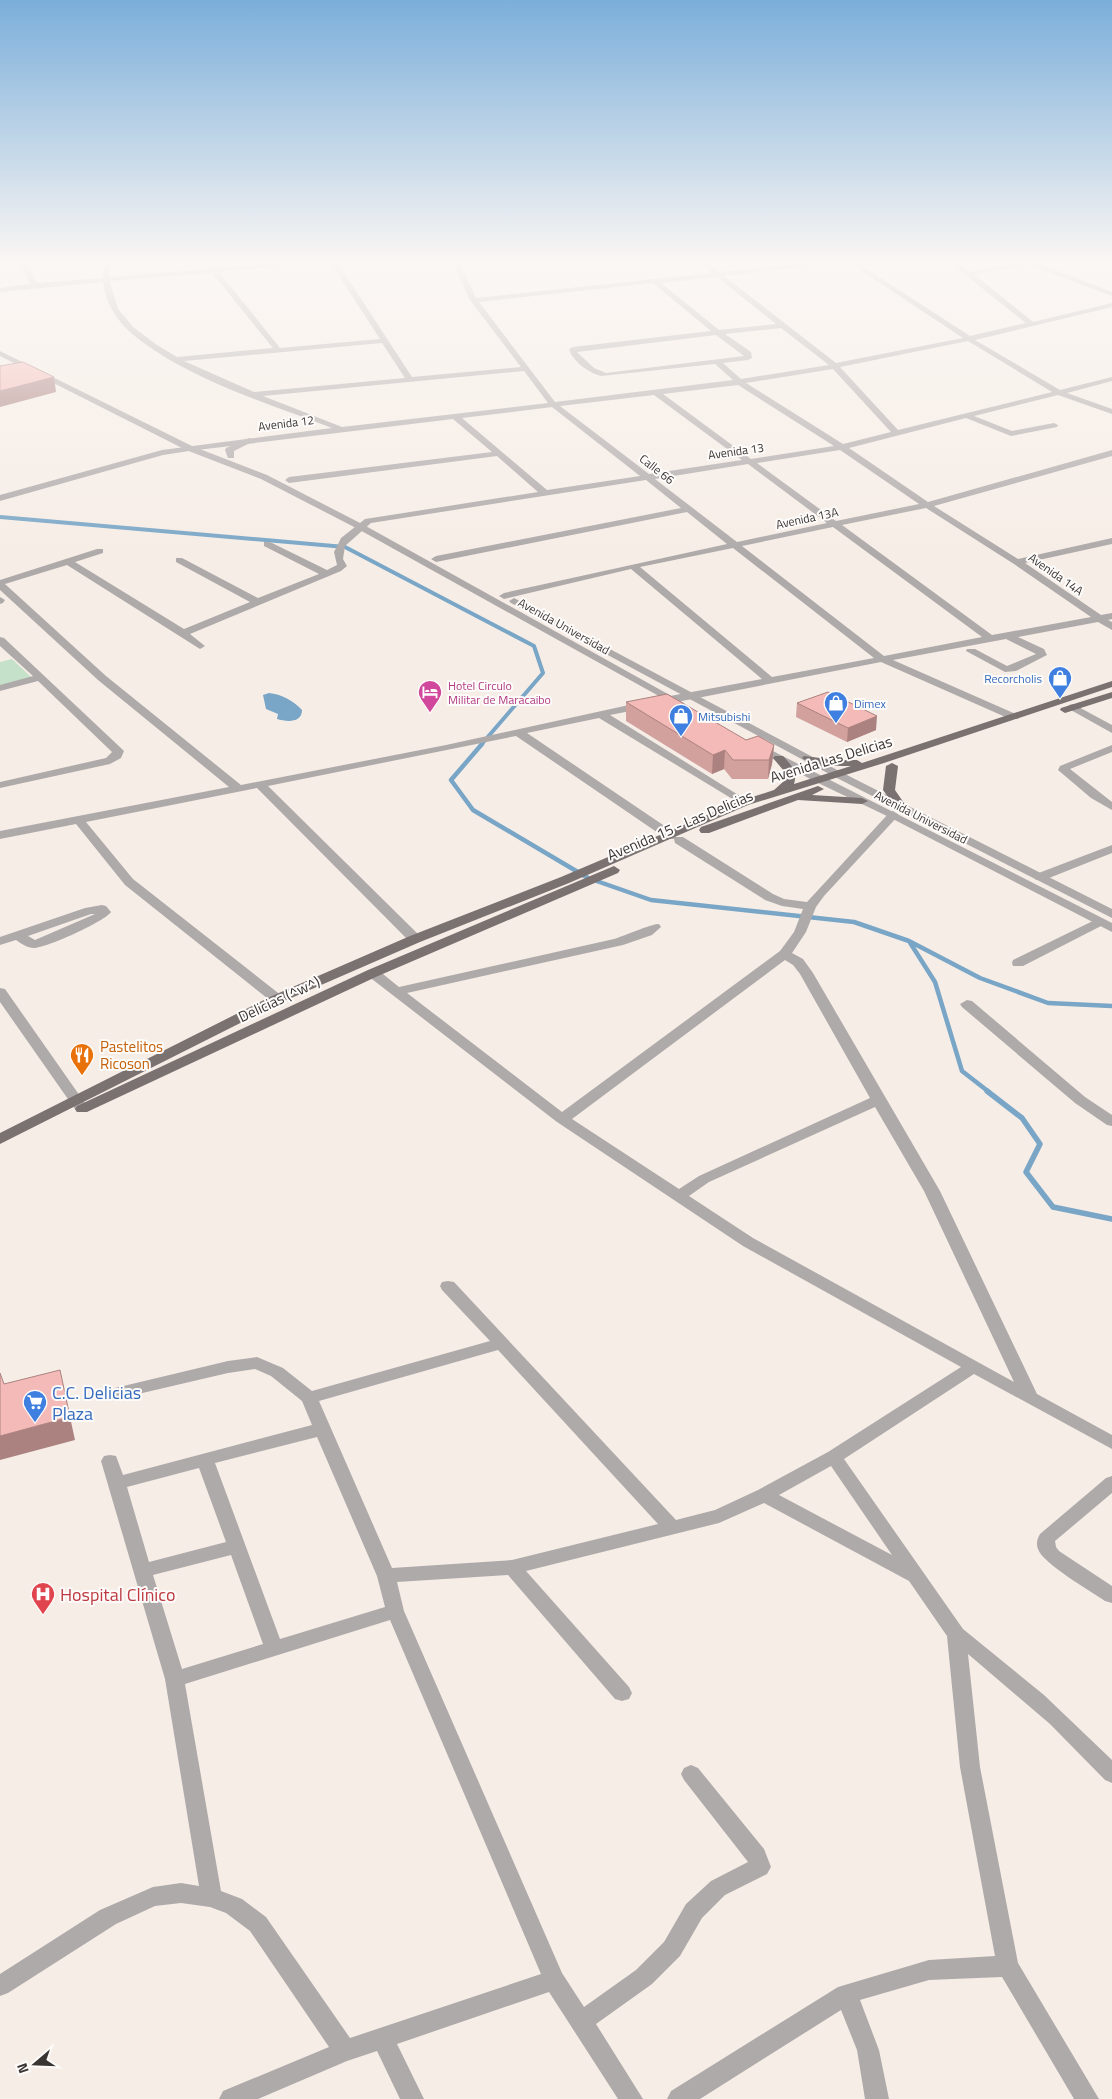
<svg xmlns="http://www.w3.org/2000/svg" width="1112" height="2099" font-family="'Titillium Web',sans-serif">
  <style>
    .green { fill: #c6e1c9 }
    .water { fill: #79a6c6 }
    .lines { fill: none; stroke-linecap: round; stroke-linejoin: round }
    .stream-far2 { stroke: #79a6c6; stroke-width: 4 }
    .stream-far1 { stroke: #79a6c6; stroke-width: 4.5 }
    .stream { stroke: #79a6c6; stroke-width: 5.5 }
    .minor { fill: #afaaaa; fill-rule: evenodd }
    .tertiary { fill: #afaaaa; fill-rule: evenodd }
    .primary { fill: #7a7171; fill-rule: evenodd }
    .wall { fill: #d2a09d }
    .shaded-wall { fill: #ab8280 }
    .building { fill: #f4bab7; stroke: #ab8280 }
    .labels { text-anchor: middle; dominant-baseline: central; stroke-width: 4; stroke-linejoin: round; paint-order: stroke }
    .far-street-label { font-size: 12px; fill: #393533; stroke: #fefcfa }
    .far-shop-label { font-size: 12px; fill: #366cbe; stroke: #fefcfa; text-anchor: start }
    .far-hotel-label { font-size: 12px; fill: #b23c85; stroke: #fefcfa; text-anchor: start }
    .street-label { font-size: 15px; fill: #393533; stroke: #fefcfa }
    .food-label { font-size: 15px; fill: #c56008; stroke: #fefcfa; text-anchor: start }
    .near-shop-label { font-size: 18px; fill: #366cbe; stroke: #fefcfa; text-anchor: start }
    .near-health-label { font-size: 18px; fill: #be3a42; stroke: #fefcfa; text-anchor: start }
  </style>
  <rect width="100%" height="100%" fill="#f6ede6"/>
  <path class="green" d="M12,659L31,677L0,686V662Z"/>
  <path class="water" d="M269,693C281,694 294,701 302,710C302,723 287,722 277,719L278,714L266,709L263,695Z"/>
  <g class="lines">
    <path class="stream-far2" d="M0,517L345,547L534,646L543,673L480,746"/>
    <path class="stream-far1" d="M482,744L451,780L473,810L588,878L651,900L854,922L909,941L935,982L962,1071L989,1092
      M909,941L980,978L1048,1003L1112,1006"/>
    <path class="stream" d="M987,1091L1022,1118L1040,1144L1026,1172L1053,1207L1112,1219"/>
    <path class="minor" d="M19,262H26L37,283L102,278L104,266L107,264L110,266L109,277L210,269L209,265L212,263L217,268L294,262H327L219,272L280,348L380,339L330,262H337L412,377L521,367L470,300L452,262H459L476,298L712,273L699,262H707L720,272L816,262H842L724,276L836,363L963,338L848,262H884L862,266L970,336L1026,323L949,262H957L970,272L1020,262H1035L1112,292V296L1029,265L975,275L1033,322L1112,303V307L975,340L1060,390L1112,377V381L1067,393L1112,409V414L1058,395L974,416L1012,431L1054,423L1058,425L1057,427L1011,436L966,418L849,448L928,502L1112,450V456L934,506L1018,559L1112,538V544L1025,563L1101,615L1112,613V619L1108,620L1112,622V630L1098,622L1018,637L1044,649L1047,655L1016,671L1005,672L966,651L967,649H975L1007,666L1036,654L1006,639L893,660L1018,715L1019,717L1018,719H1010L881,662L610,715L748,801L750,803L748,805L744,806L599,718L527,733L675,833L676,837H683L773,894L784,899L807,902L889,813L893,811L899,815L824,896L816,907L806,932L792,953L803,959L813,973L940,1191L1037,1394L1112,1435V1449L974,1374L844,1459L963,1629L1044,1695L1112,1760V1783L1105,1780L1050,1724L968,1654L980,1767L1018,1963L1099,2099H1074L1002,1977L929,1980L860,2000L879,2050L889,2099H865L857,2050L841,2010L700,2099H667L671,2091L838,1987L929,1960L995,1956L960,1767L947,1636L909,1581L764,1503L719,1523L526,1571L629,1687L632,1693L629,1699L622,1701L615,1699L508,1575L397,1582L404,1611L562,1973L584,2007L636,1970L664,1942L686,1904L711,1881L748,1862L684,1780L681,1774L684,1768L691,1765L698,1768L764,1849L771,1867L767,1874L725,1895L702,1918L680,1956L652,1984L596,2024L643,2099H618L549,1992L397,2044L424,2099H400L377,2051L347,2061L258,2099H219L223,2091L329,2047L250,1931L226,1913L210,1907L181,1903L155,1906L116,1924L8,1993L0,1996V1974L100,1910L153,1887L181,1883L199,1886L165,1679L101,1461L104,1456L110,1455L116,1456L123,1475L312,1425L302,1401L271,1376L255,1369L228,1373L121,1398L115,1396L113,1392L115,1388L228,1361L257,1357L283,1368L312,1391L490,1341L442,1290L440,1286L442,1282L448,1281L454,1282L676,1520L715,1510L758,1490L828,1452L961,1367L743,1246L557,1122L368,976L366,973L368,970H378L399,987L614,939C624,936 653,923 659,924L661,927L652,935L623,945L407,993L562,1112L780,951L794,932L803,909L782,906L765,900L675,843L674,839H667L516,736L268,786L420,936L421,939L420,942H410L257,788L86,822L133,879L282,996L284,999L282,1002H272L125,885L76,824L0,839V831L229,787L98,680L0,590V580L97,549H103V553L75,562L184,629L250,602L176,562V558H182L258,598L319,574L264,546V542H270L327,570L337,565L334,552L341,538L365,519L538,492L497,456L289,483L285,480L289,477L492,452L453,419L189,451L163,455L0,501V495L162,450L332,428C267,403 181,377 129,331C115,318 105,301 103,282L0,292V288L30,284ZM212,273L273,348L177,357L157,345L133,327L118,309L110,283L109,281ZM717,277L776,324L719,330L661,283ZM653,283L711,331L573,347L569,349C572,361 589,373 601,376L715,364L733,380L555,402L479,302ZM781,328L829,365L741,379L723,363L748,360L752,358L751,352L725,334ZM716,335L744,356L606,373L594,368L577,352ZM968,341L1052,392L898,430L840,367ZM382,343L405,378L254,392L184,361ZM833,369L891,432L843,444L746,383ZM524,371L548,403L342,427L263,396ZM738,385L834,446L751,459L663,394ZM654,395L742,460L649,474L560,406ZM552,407L640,476L547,490L462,418ZM840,450L919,504L836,521L757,463ZM748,464L827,523L737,542L655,479ZM646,480L681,508L436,556L431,559L436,562L687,512L727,544L504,593L499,596L504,599L631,569L762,679L670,696L446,745L241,785L106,676L5,584L67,565L200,649L205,646L190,634L341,571L347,566L343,559L345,546L371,523ZM926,508L1014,564L1091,617L992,635L842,525ZM833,527L982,637L884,656L742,546ZM733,548L874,658L772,677L640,567ZM785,960L793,965L800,974L870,1098L699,1176L679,1189L572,1119ZM875,1107L924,1191L1014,1382L753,1238L689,1196L709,1182ZM498,1350L658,1524L512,1560L392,1568L319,1401ZM317,1437L377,1576L385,1607L280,1639L215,1463ZM831,1466L892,1555L779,1495ZM199,1468L226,1542L149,1562L127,1487ZM231,1555L263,1644L182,1669L153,1575ZM390,1620L541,1974L350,2038L266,1917L242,1899L221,1891L185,1684Z
      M0,597L5,600L3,603L0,604Z
      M0,637L4,638L122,749L124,751L121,758L110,764L0,788V782L106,758L112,752L38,681L0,691V685L33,676L0,646Z
      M1073,704L1112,725V733L1069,709L1068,707L1069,705Z
      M1112,745V752L1070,769L1112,802V810L1091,798L1058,770L1060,766Z
      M1112,845V853L1044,880H1036L1034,877L1036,874Z
      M102,905L106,906L111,912C104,922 46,948 34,948C27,948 22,944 16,940L0,945V937L85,908ZM95,914L35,940L28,936L91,914Z
      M1099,918L1105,922L1103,925L1023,966H1013L1012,963L1013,960Z
      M0,988L5,989L87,1106L89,1109L87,1112H77L0,1002Z
      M967,1000L972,1001L1085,1097L1112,1115V1126L1107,1125L1075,1103L962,1007L960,1004Z
      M1112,1476V1493L1055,1541L1056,1547L1059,1551L1112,1586V1603L1105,1601C1092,1592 1042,1563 1038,1549C1036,1544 1037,1539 1040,1534L1106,1478Z"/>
    <path class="tertiary" d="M0,351L192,446L267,475L364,525L684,703L683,705H675L358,529L261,479L186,450L0,356Z
      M249,438L256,440L234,451V458H228L225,450L226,448Z
      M514,598L841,772L1112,909V918L833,776L511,603L509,601Z
      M757,743L1112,923V932L889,817L814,781L753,748L751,746L753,744Z"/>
    <path class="primary" d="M1112,681V687L884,763L748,805L569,883L420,942L282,1002L0,1144V1133L272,996L410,936L561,877L740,801L774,790L784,781V771L773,758L775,756H783C791,765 798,771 794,784L851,766C839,766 811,766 802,758L804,756L836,760H857L862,763Z
      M1112,692V698L1065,713L1060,710L1061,708Z
      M892,763L898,766L895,790L906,806L900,809L896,808L883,790L886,766Z
      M818,786L824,789L812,795L862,798L868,801L862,804L798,800L709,833H701L699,830L701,827Z
      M614,866L620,870L618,873L378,976L87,1112H77L75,1109L77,1106L368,970Z"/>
  </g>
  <path class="wall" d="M626,702L746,740L774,745L772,764L768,779H732L724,769L712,774L626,721Z
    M797,703L876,730L847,742L796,717Z"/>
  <path class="shaded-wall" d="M54,377L56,392L0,407V391Z
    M877,716L876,730L847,742L848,728Z
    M774,745L772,764L768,779L769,760Z
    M725,750L724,769L712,774L713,755Z
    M70,1417L75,1440L0,1460V1436Z"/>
  <path class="building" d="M23,362L54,377L0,391V366Z
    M828,692L877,716L848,728L797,703Z
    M667,694L746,740L758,736L774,745L769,760H733L725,750L713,755L626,702Z
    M60,1370L70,1417L0,1436V1373L4,1384Z"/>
  <linearGradient id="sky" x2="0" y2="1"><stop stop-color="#7baeda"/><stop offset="0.47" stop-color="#fbf7f4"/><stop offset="1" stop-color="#fbf7f4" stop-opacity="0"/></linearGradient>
  <rect width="1112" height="556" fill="url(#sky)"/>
  <defs>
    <g id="shop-pin" transform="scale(1.25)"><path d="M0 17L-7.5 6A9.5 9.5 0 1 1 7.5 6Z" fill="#3f7fe0" stroke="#fefcfa"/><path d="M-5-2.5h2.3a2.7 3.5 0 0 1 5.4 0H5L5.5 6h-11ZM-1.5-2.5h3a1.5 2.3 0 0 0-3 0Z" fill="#fff"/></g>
    <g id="hotel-pin" transform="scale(1.25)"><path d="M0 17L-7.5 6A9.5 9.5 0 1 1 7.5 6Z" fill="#d1479c" stroke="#fefcfa"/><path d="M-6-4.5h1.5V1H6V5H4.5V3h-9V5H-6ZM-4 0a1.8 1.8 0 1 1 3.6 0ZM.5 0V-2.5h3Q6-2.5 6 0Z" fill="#fff"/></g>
    <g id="restaurant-pin" transform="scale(1.25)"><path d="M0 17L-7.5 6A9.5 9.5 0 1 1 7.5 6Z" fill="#e8710a" stroke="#fefcfa"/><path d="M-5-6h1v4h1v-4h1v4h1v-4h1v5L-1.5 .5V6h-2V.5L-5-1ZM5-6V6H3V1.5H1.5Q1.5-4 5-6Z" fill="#fff"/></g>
    <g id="supermarket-pin" transform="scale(1.25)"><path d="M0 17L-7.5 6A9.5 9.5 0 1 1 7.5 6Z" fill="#3f7fe0" stroke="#fefcfa"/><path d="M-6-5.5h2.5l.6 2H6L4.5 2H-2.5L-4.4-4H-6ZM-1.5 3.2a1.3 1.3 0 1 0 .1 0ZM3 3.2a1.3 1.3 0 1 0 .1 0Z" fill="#fff"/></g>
    <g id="hospital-pin" transform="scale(1.25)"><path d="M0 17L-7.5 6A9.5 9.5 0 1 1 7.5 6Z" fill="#e0444e" stroke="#fefcfa"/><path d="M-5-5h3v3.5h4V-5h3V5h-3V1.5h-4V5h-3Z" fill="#fff"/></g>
  </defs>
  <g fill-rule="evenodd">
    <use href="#shop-pin" x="1060" y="678"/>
    <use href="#hotel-pin" x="430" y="692"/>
    <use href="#shop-pin" x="836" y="703"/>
    <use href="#shop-pin" x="681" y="716"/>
    <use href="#restaurant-pin" x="82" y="1055"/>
    <use href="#supermarket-pin" x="35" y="1402"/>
    <use href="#hospital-pin" x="43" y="1594"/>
  </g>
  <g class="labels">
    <g class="far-street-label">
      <text transform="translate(286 423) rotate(-7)">Avenida 12</text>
      <text transform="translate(736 451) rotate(-8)">Avenida 13</text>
      <text transform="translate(657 469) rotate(38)">Calle 66</text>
      <text transform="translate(807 518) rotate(-12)">Avenida 13A</text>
      <text transform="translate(1056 574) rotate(35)">Avenida 14A</text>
      <text transform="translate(564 626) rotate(29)">Avenida Universidad</text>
      <text transform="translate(921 817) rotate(27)">Avenida Universidad</text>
    </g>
    <g class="far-shop-label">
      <text x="1042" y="678" text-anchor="end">Recorcholis</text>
      <text x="854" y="703">Dimex</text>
      <text x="698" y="716">Mitsubishi</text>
    </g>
    <g class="far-hotel-label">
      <text x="448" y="685">Hotel Circulo<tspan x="448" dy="14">Militar de Maracaibo</tspan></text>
    </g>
    <g class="street-label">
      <text transform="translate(831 759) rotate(-17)">Avenida Las Delicias</text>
      <text transform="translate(680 825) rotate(-23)">Avenida 15 - Las Delicias</text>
      <text transform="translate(279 999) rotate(-25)">Delicias (^w^)</text>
    </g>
    <g class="food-label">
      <text x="100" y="1046">Pastelitos<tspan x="100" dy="17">Ricoson</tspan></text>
    </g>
    <g class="near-shop-label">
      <text x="52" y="1392">C.C. Delicias<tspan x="52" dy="21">Plaza</tspan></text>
    </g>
    <g class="near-health-label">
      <text x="60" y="1594">Hospital Clínico</text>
    </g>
  </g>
  <g transform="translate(35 2064) rotate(251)" stroke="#fefcfa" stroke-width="4" paint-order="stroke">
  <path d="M0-4L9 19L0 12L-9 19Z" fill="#393533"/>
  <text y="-8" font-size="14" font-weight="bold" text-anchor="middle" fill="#393533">N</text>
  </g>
</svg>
